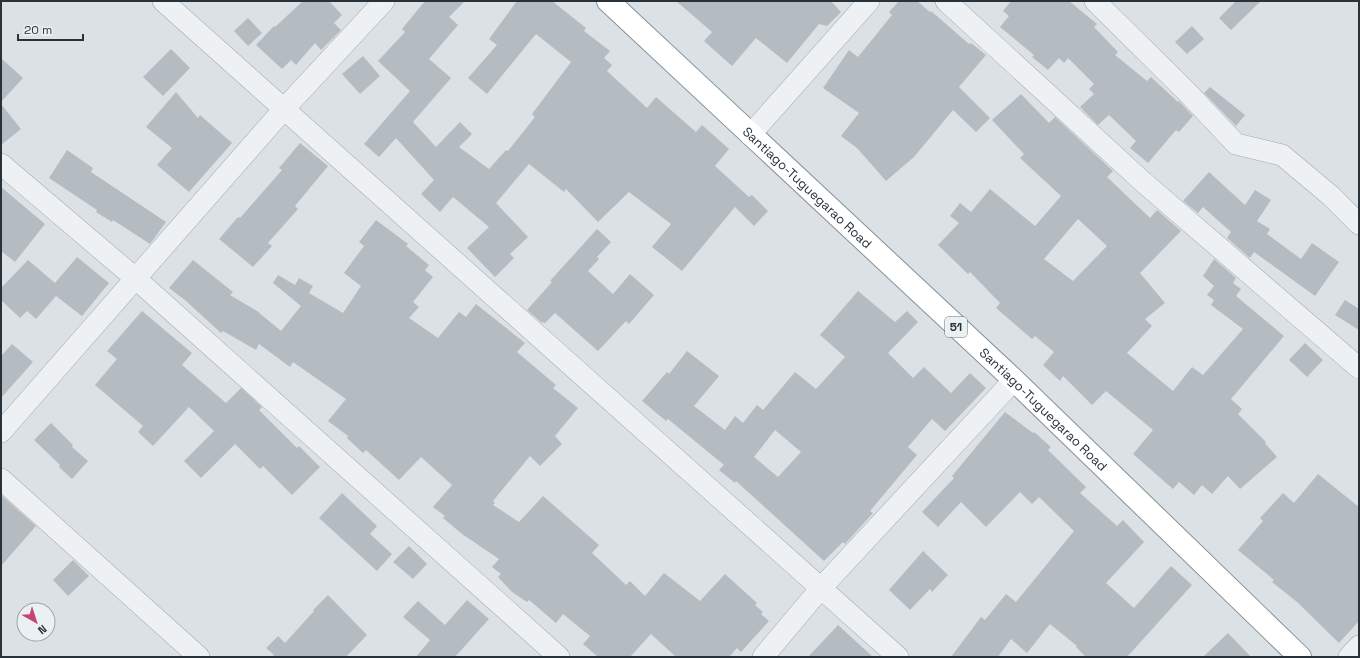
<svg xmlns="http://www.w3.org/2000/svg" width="1360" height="658" font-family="'Space Grotesk',sans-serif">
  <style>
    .building { fill: #b4bcc2; fill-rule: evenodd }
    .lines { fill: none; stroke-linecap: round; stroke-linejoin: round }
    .street-casing { stroke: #a2a9af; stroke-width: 22 }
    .highway-casing { stroke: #84929b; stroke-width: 24 }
    .street { stroke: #eef1f4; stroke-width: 21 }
    .highway { stroke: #fff; stroke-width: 22 }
    .labels { text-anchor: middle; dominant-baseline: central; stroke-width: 3; stroke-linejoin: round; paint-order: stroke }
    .shield { fill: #ebf0f3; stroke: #626b72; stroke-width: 1 }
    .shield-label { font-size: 12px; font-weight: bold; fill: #27323b }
    .street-label { font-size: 13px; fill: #27323b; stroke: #ebf0f3 }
  </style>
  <rect width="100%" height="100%" fill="#dce1e5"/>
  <path class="building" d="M303,1H329L342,15L334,23L341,30L321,50L315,43L296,65L291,60L282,69L256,45L274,26L275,27Z
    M425,1H465L449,17L458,25L429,59L451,78L413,122L436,147L460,122L472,134L459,147L489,169L506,150L508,151L535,117L532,114L571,62L536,34L487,94L468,78L497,45L489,39L517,1H552L586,28L584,31L610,51L604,58L612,65L607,71L647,108L656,97L696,132L702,125L729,149L715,166L749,197L752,195L768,211L754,226L735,207L682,271L652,247L671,224L629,192L598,222L566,189L564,192L529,164L496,203L528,237L510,254L514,258L495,277L467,248L489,227L453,197L440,212L421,194L434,180L396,138L379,157L364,144L410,91L378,61L405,32L402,29Z
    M676,1H831L841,12L827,26L819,24L787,63L756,38L732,66L704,41L712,32Z
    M899,1H917L930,12L931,11L969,44L971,43L986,55L959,87L990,118L976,132L953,110L914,157L886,181L857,148L841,136L859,113L823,88L849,50L858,57L892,15L889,12Z
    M1011,1H1069L1097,24L1094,27L1118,52L1115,55L1147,81L1151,77L1178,102L1179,101L1193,116L1179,132L1176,130L1148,163L1130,148L1136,141L1109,115L1098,125L1080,107L1094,94L1089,89L1094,84L1068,58L1064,63L1059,58L1048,70L1032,57L1034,55L1000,27L1009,16L1003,11Z
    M1236,1H1261L1231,30L1219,18Z
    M248,18L262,33L248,46L234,31Z
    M1192,26L1204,39L1187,54L1175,42Z
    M171,49L190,68L163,96L143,77Z
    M363,56L380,76L360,94L342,74Z
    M1,58L23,78L1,102Z
    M1210,87L1245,115L1236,126L1204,93Z
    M176,92L198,118L200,115L232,143L189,192L157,165L172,148L146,127Z
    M1021,94L1049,123L1055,117L1113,171L1107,177L1150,218L1157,210L1181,231L1140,273L1165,303L1145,319L1152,326L1127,353L1173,391L1192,367L1203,375L1243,329L1211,305L1214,300L1207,295L1214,286L1203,276L1214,259L1236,278L1233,283L1241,289L1236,296L1284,336L1231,399L1242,409L1238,414L1266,442L1265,443L1277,457L1240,489L1228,476L1212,494L1202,485L1194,495L1179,482L1173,489L1133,454L1153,430L1106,391L1092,405L1063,376L1060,381L1043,365L1054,352L1035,336L1032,339L996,308L1000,303L970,272L968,274L938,245L959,223L950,216L960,203L971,212L990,189L1035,226L1061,196L1020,158L1024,154L992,120ZM1078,219L1107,246L1073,281L1044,259Z
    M1,104L21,129L1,145Z
    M300,143L328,166L295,206L298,209L268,243L272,246L253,267L219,239L238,217L240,218L282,170L279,168Z
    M67,150L93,168L91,172L166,222L150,244L113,220L112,222L96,212L97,210L49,178Z
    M1209,172L1245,205L1255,190L1271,200L1257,221L1270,229L1267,234L1301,259L1312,243L1339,262L1315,296L1254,252L1250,258L1227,238L1231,232L1203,207L1198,213L1183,201Z
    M1,187L45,224L15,262L1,251Z
    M376,220L408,244L406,246L429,265L425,270L433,277L413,302L419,307L409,318L438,338L459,312L466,317L476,304L525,343L517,352L556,385L553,388L578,408L555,436L562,444L540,466L530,456L493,501L495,503L493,505L519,522L543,496L599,545L592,553L626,585L630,581L645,596L664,573L700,601L725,574L757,603L755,605L763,612L761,614L769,621L741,652L737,648L729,657H676L651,634L630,657H598L583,644L590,636L563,614L556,623L529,600L527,602L512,592L498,577L501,574L492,567L499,559L462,534L443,518L445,516L433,507L452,485L421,457L399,480L366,450L363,453L347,438L348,436L328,421L346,399L293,362L290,367L259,344L256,350L223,331L221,333L186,301L169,288L193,260L233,292L230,295L257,311L281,331L301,306L273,283L278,275L295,285L299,278L313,286L309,293L343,313L361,286L344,273L364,246L359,242Z
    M597,229L611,242L597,257L599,259L588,271L613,294L630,274L654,295L629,324L626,321L598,351L555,313L545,323L543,322L542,323L527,310L552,282L550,281Z
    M77,257L109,283L82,316L56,296L36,319L27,311L20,318L1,300V288L28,260L55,283Z
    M858,291L895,322L907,311L918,322L888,353L913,378L924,367L951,393L970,373L986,388L945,431L932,419L908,447L917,455L870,511L873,513L845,544L843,542L824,561L736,481L735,483L719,470L724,465L668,419L666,421L642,401L667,372L669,374L687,351L719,376L694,406L725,430L735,416L743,423L757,405L763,410L795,372L816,389L845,357L820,335ZM775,430L801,452L778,477L754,457Z
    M1345,300L1359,309V330L1335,315Z
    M142,311L192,353L182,365L226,403L241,388L262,407L259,410L297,448L299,446L320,467L292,495L263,466L260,469L235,444L201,478L184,461L214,431L189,407L153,446L138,432L143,426L95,385L117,359L107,351Z
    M1305,343L1323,360L1307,377L1289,360Z
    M12,344L33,362L1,398V356Z
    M1005,412L1033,433L1034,432L1051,447L1048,450L1086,487L1080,493L1117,526L1123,520L1144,542L1106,583L1134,608L1171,566L1192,585L1127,657H1086L1076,647L1077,646L1050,624L1027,653L1011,639L998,657H951L981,617L985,620L1006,594L1016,602L1074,531L1039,497L1032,504L1020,492L986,527L961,502L938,527L922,512L954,478L952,476Z
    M51,423L73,445L72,447L88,461L72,479L59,467L60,465L34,440Z
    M1318,474L1359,507V621L1339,643L1297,602L1272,582L1274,580L1238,550L1263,521L1260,518L1283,493L1294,503Z
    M342,493L377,526L370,534L392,554L377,571L319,518Z
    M1,495L36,526L1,566Z
    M409,546L427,564L413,579L393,562Z
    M923,551L948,575L932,592L930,589L910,610L889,590Z
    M73,560L89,576L68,596L53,580Z
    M328,595L367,635L346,657H272L274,655L266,648L278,636L285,643L314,611L313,610Z
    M467,600L489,619L455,657H416L430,640L403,617L418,601L445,625Z
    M838,625L873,657H808Z
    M1228,633L1251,657H1203Z"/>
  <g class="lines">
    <g class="street-casing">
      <path id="street" d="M163,1L898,657
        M946,1L1142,181L1359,368
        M1095,1L1187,92L1236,144L1282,155L1331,196L1359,224
        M750,135L869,1
        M1,164L135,278L559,657
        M1,432L284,109L384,1
        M1,479L199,657
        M763,657L821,588L1014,380
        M1349,657L1359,646"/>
    </g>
    <g class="highway-casing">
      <g id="highway">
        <path id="s1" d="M608,1L1014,380L1300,657"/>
      </g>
    </g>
    <use href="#street" class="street"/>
    <use href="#highway" class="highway"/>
  </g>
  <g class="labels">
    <rect class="shield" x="945" y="317" width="22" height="20" rx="3"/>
    <g class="shield-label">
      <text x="956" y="327">51</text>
    </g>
    <g class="street-label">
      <text stroke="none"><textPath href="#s1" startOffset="273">Santiago-Tuguegarao Road</textPath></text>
      <text stroke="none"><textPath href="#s1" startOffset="597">Santiago-Tuguegarao Road</textPath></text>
    </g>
  </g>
  <rect width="1360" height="658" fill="none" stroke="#27323b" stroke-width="4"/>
  <g transform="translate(36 622) rotate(141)"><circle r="19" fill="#ebf0f3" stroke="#9da4a9"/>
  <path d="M0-3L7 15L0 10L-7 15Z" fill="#c54672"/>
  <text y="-6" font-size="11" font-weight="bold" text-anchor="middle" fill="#27323b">N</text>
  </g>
  <path d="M18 34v6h65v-6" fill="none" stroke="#27323b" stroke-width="2"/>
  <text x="24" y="34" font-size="12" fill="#27323b" stroke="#ebf0f3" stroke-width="3" paint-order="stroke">20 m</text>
</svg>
